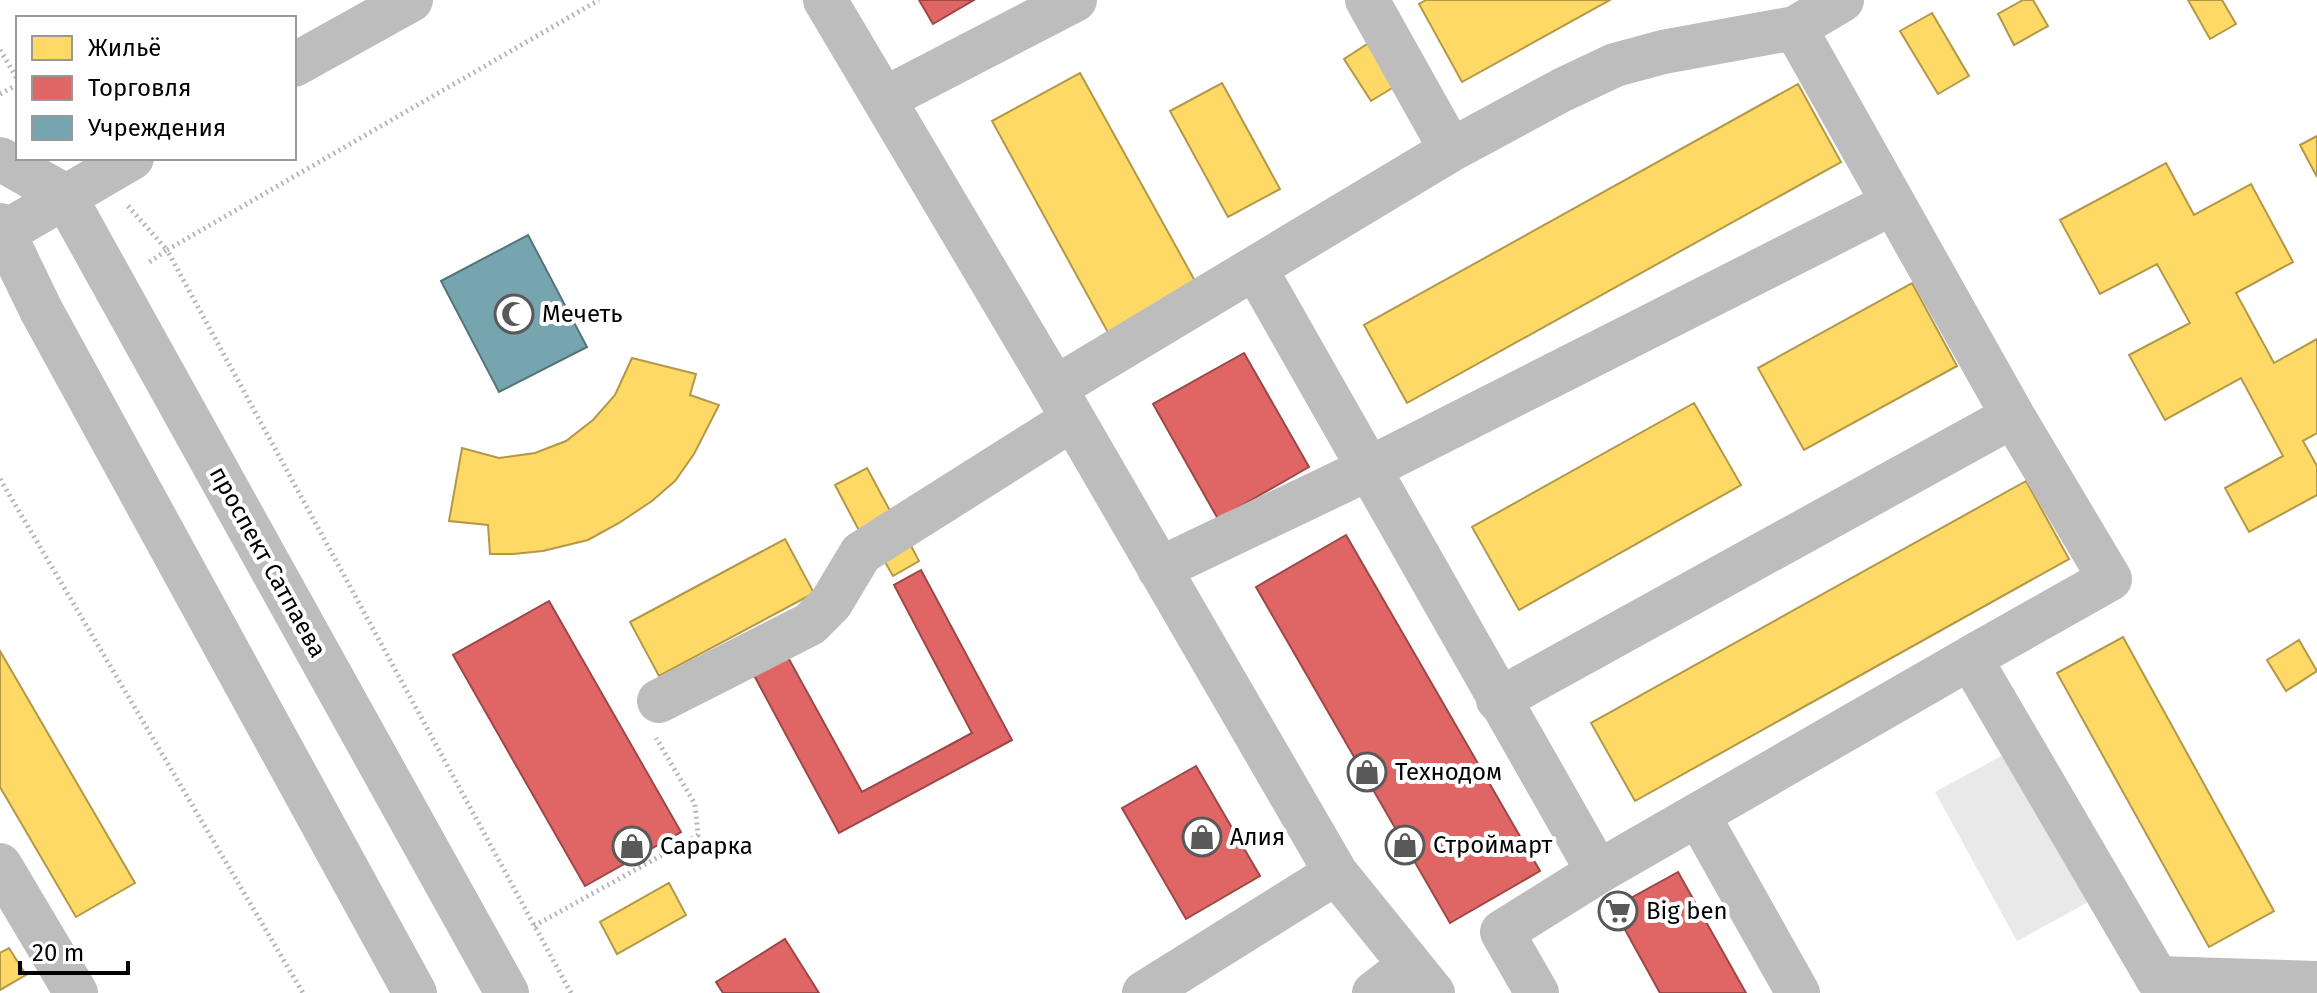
<svg xmlns="http://www.w3.org/2000/svg" width="2317" height="993" font-family="'Fira Sans',sans-serif">
  <style>
    .green { fill: #e9e9e9 }
    .homes { fill: #ffd966; stroke: #b29847; stroke-width: 2 }
    .shops { fill: #e06666; stroke: #9d4747; stroke-width: 2 }
    .public { fill: #76a5af; stroke: #53747a; stroke-width: 2 }
    .lines { fill: none; stroke-linecap: round; stroke-linejoin: round }
    .path { stroke: #b8b8b8; stroke-width: 5; stroke-dasharray: 2 4; stroke-linecap: butt }
    .minor { stroke: #bdbdbd; stroke-width: 44 }
    .labels { text-anchor: middle; dominant-baseline: central; stroke-width: 8; stroke-linejoin: round; paint-order: stroke }
    .poi-label { font-size: 24px; fill: #000; stroke: #fff; text-anchor: start }
    .street-label { font-size: 24px; fill: #000; stroke: #fff }
  </style>
  <rect width="100%" height="100%" fill="#fff"/>
  <path class="green" d="M2014,749L2096,898L2017,941L1935,792Z"/>
  <path class="homes" d="M1426,0H1610L1462,82L1419,4Z
    M2023,0H2033L2048,26L2014,45L1998,14Z
    M2188,0H2222L2236,24L2210,39Z
    M1932,13L1969,76L1938,94L1900,31Z
    M1375,39L1402,82L1371,101L1344,59Z
    M1080,73L1200,290L1111,338L992,121Z
    M1222,83L1280,189L1228,217L1170,111Z
    M1798,84L1841,162L1407,403L1364,325Z
    M2317,136V177L2300,145Z
    M2166,163L2194,215L2251,184L2293,262L2236,293L2274,363L2317,339V433L2303,441L2317,466V495L2249,532L2225,488L2283,456L2241,378L2165,420L2129,355L2190,323L2157,264L2100,294L2060,220Z
    M1912,283L1957,366L1804,450L1758,368Z
    M632,358L696,374L690,395L719,405L694,454L675,481L652,501L619,523L588,540L543,551L513,554H490L488,525L449,521L462,448L499,458L535,453L566,441L593,420L615,395Z
    M1694,403L1741,485L1519,610L1472,527Z
    M867,468L895,520L863,538L835,485Z
    M2026,481L2069,559L1635,801L1591,723Z
    M785,539L814,593L659,676L630,622Z
    M908,540L919,561L893,576L881,555Z
    M2123,637L2274,911L2209,947L2057,673Z
    M2299,640L2317,671L2286,691L2267,660Z
    M0,651L135,883L76,917L0,787Z
    M669,883L686,915L617,954L600,922Z
    M9,948L26,975L0,990V953Z"/>
  <path class="shops" d="M919,0H974L933,24Z
    M1244,353L1309,467L1218,519L1153,404Z
    M1346,535L1540,871L1450,923L1256,587Z
    M921,570L1012,740L839,833L750,668L784,650L862,792L972,733L894,585Z
    M549,601L681,832L585,886L453,655Z
    M1196,766L1260,876L1186,919L1122,808Z
    M1678,872L1746,993H1660L1613,908Z
    M785,939L819,993H723L716,982Z"/>
  <path class="public" d="M528,235L587,347L499,392L441,281Z"/>
  <g class="lines">
    <path class="path" d="M0,50L18,80
      M0,94L18,84
      M128,206L167,250L148,263
      M0,479L303,993
      M534,926L698,835L695,804L656,738
      M571,993L167,250L599,0"/>
    <path class="minor" d="M825,0L1055,388L1336,873L1433,993
      M1795,28L2013,416L2110,579L1970,658
      M294,65L411,0
      M884,99L1075,0
      M1451,150L1562,90L1615,65L1663,52L1795,28L1842,0
      M0,159L64,195L507,993
      M0,225L41,310L415,993
      M0,235L132,158
      M1255,268L1598,872L1502,932L1537,993
      M1055,388L1451,150L1367,0
      M1159,569L1368,469L1893,203
      M1498,700L2013,416
      M659,701L810,624L831,603L861,553L1073,419
      M1698,815L1798,993
      M0,865L76,993
      M1598,872L1970,658L2157,978L2317,983
      M1144,993L1336,873
      M1374,993L1410,965"/>
  </g>
  <defs>
    <g id="mosque-ring" transform="scale(2)"><circle r="9.5" fill="#fff" stroke="#595959" stroke-width="1.5"/><path d="M3.5-4.9A6 6 0 1 0 3.5 4.9A5 5 0 1 1 3.5-4.9Z" fill="#595959"/></g>
    <g id="shop-ring" transform="scale(2)"><circle r="9.5" fill="#fff" stroke="#595959" stroke-width="1.5"/><path d="M-5-2.5h2.3a2.7 3.5 0 0 1 5.4 0H5L5.5 6h-11ZM-1.5-2.5h3a1.5 2.3 0 0 0-3 0Z" fill="#595959"/></g>
    <g id="supermarket-ring" transform="scale(2)"><circle r="9.5" fill="#fff" stroke="#595959" stroke-width="1.5"/><path d="M-6-5.5h2.5l.6 2H6L4.5 2H-2.5L-4.4-4H-6ZM-1.5 3.2a1.3 1.3 0 1 0 .1 0ZM3 3.2a1.3 1.3 0 1 0 .1 0Z" fill="#595959"/></g>
  </defs>
  <g fill-rule="evenodd">
    <use href="#mosque-ring" x="514" y="314"/>
    <use href="#shop-ring" x="1367" y="772"/>
    <use href="#shop-ring" x="1202" y="837"/>
    <use href="#shop-ring" x="1405" y="845"/>
    <use href="#shop-ring" x="632" y="846"/>
    <use href="#supermarket-ring" x="1618" y="911"/>
  </g>
  <g class="labels">
    <g class="poi-label">
      <text x="542" y="314">Мечеть</text>
      <text x="1395" y="772">Технодом</text>
      <text x="1230" y="837">Алия</text>
      <text x="1433" y="845">Строймарт</text>
      <text x="660" y="846">Сарарка</text>
      <text x="1646" y="911">Big ben</text>
    </g>
    <g class="street-label">
      <text transform="translate(268 562) rotate(61)">проспект Сатпаева</text>
    </g>
  </g>
  <rect x="16" y="16" width="280" height="144" fill="#ffffff" stroke="#999999" stroke-width="2"/>
  <rect x="32" y="36" width="40" height="24" fill="#ffd966" stroke="#999999" stroke-width="2"/>
  <text x="88" y="56" font-size="24" fill="#000000">Жильё</text>
  <rect x="32" y="76" width="40" height="24" fill="#e06666" stroke="#999999" stroke-width="2"/>
  <text x="88" y="96" font-size="24" fill="#000000">Торговля</text>
  <rect x="32" y="116" width="40" height="24" fill="#76a5af" stroke="#999999" stroke-width="2"/>
  <text x="88" y="136" font-size="24" fill="#000000">Учреждения</text>
  <path d="M20 961v12h108v-12" fill="none" stroke="#000000" stroke-width="4"/>
  <text x="32" y="961" font-size="24" fill="#000000" stroke="#ffffff" stroke-width="6" paint-order="stroke">20 m</text>
</svg>
